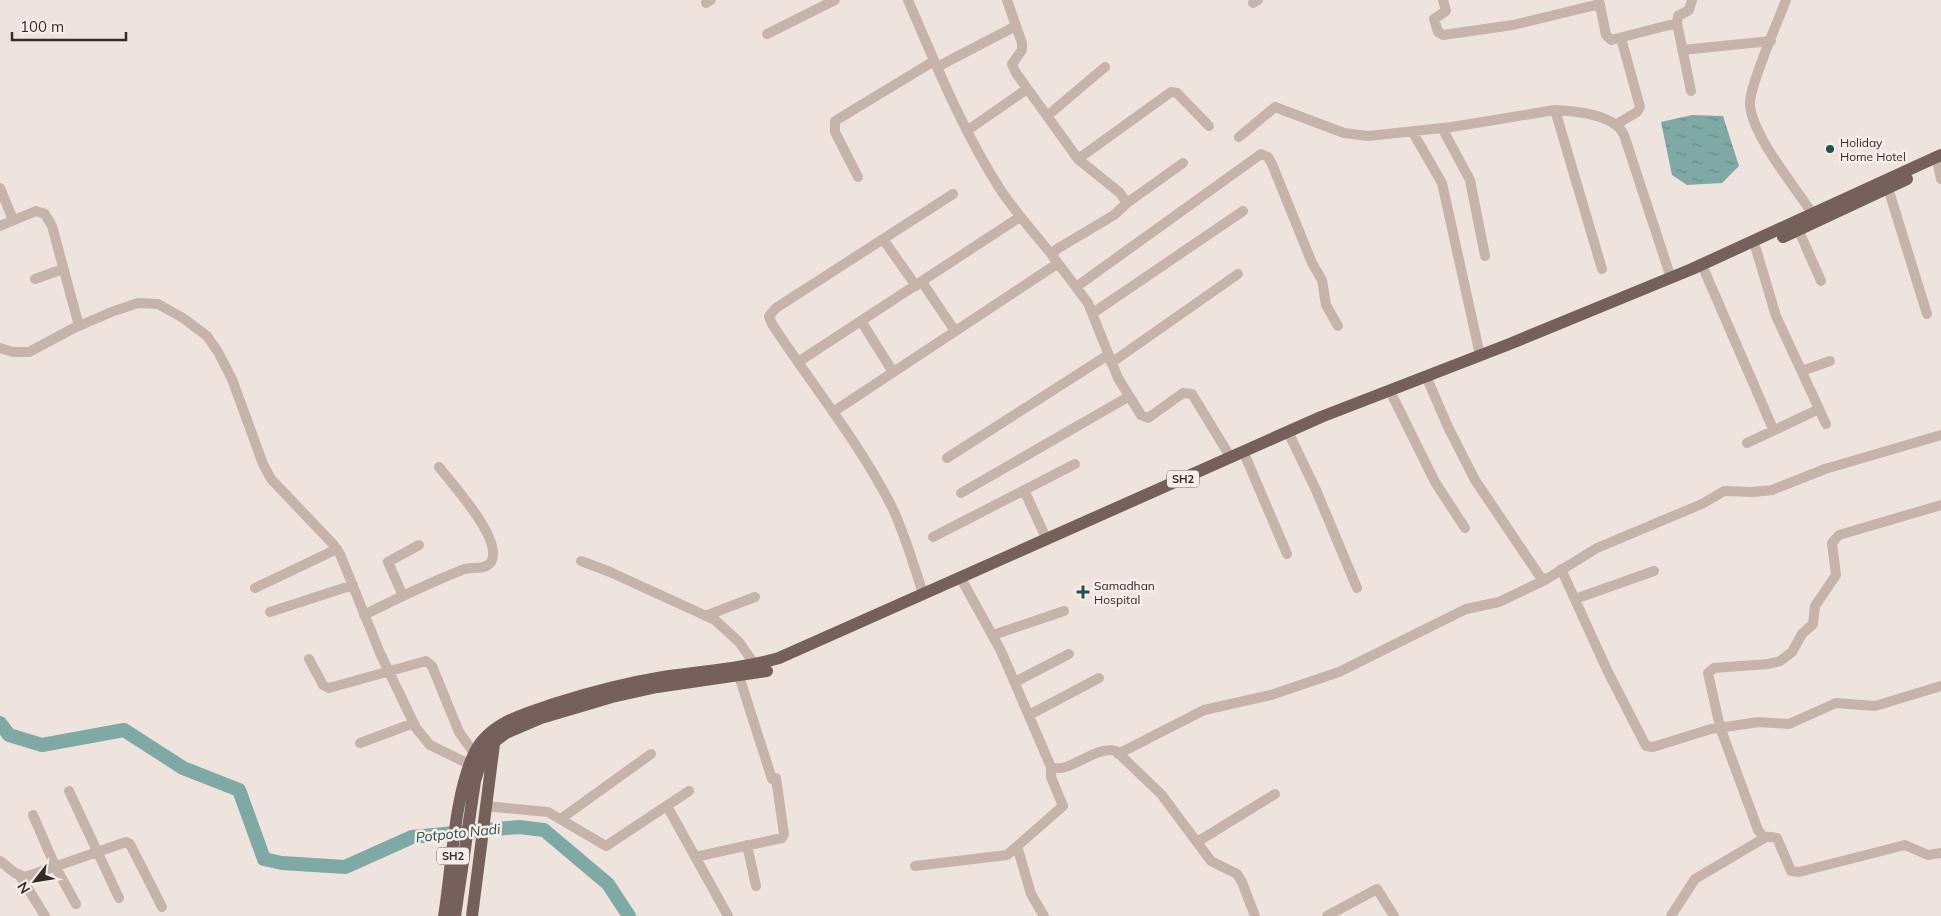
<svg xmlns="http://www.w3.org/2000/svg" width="1941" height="916" font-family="Mulish,sans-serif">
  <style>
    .water { fill: url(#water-ripples) }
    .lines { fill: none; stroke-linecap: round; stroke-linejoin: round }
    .river { stroke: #7fa9a4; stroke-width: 14 }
    .minor { stroke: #c6b3aa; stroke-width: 10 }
    .major { stroke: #75605c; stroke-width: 12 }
    .poi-dot { fill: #23514d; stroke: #f7eee9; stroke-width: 2 }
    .labels { text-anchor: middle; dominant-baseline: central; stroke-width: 5; stroke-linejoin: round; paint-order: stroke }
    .shield { fill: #f7eee9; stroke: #6e6663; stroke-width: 1 }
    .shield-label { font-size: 11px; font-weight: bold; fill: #342b29 }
    .poi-label { font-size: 12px; fill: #342b29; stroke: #f7eee9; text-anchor: start }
    .water-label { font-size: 14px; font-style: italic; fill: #23514d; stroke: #f7eee9 }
  </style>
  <defs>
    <pattern id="water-ripples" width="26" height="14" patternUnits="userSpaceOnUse" patternTransform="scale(1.25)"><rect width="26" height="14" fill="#7fa9a4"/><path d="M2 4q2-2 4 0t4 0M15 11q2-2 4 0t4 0" fill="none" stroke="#698a86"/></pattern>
  </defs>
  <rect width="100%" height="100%" fill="#efe4dd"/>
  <path class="water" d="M1692,115L1723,116L1739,166L1722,183L1687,185L1672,175L1661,122Z"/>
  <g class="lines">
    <path class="river" d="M0,723L9,735L42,745L124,730L183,768L239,790L264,859L282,863L345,867L412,837L519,827L544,830L608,884L629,916"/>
    <path class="minor" d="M908,0C936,65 963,132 1002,192C1017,214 1035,234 1052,255
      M1007,0L1022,43V50L1012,64L1016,73L1078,159L1120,193L1127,203L1114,215L1057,249L1052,255L1054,258L1088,303L1118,378L1141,415L1148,418L1183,393L1192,394L1231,458
      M1443,0L1446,11L1434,19L1438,32L1443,35L1513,25L1600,4
      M1599,0L1606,35L1611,40L1677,23L1678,16L1689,10L1692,0
      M1786,0C1778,21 1749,87 1750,104C1751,134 1795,187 1812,213
      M706,3L711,0
      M1253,3L1258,0
      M1677,23L1691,91
      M767,34L835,0
      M1682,50L1771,41
      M937,67L1016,26
      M1555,110L1602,269
      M1047,116L1105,67
      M1617,124L1637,112L1640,107L1621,38
      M1442,128L1470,180L1485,256
      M968,130L1027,89
      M1412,131L1442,183L1480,355
      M1239,137L1275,107L1344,133L1368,136L1452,127L1555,110C1575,111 1615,114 1624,135L1671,278
      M1078,159L1171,92L1177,93L1209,126
      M1938,165L1941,179
      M858,177L835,132V121L934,61
      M0,188L13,220
      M1888,188L1927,314
      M1127,203L1183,163
      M0,226L36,211L45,214L52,226L79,326
      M1798,229L1821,281
      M883,239L916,286
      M1756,249L1776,316L1826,424
      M1705,272L1773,429
      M35,279L63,269
      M922,282L955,331
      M1076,287L1261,154L1268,157L1272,164L1312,263L1322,280L1326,305L1338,326
      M1093,313L1243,211
      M861,321L893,372
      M0,348L13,352H29L74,328L114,311L138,303L158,304L183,318L207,336L218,352L232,379L263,464L271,479L333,544L340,554L380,653L416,728L430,745L469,764
      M798,362L1020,217
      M1111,363L1238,274
      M1802,371L1830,361
      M1429,383L1448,427L1475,480L1539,575L1545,580L1597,548L1702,504L1724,491L1753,492L1772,490L1825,469L1941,435
      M1393,397L1435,482L1465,528
      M833,412L1057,264
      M1291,438L1316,490L1357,588
      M1747,443L1819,409
      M947,458L1108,355
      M1246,458L1287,554
      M1024,490L1047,540
      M961,493L1128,397
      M1941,505L1839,535L1832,543L1836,575L1815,606L1813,624L1802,634L1792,652L1780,661L1768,664L1714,668L1708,673L1720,727L1758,830L1763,836L1777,838L1791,871L1799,872L1905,845L1928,855L1941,853
      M933,537L1075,464
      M581,561L610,572L715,620L739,642L755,665
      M1561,569L1608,672L1646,746L1653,747L1711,729L1759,722L1789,724L1836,703L1875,706L1941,686
      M964,584L1001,651L1051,767C1068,775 1095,745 1116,751L1161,794L1211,861L1237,874L1242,882L1255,916
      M255,588L337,549
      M923,594C914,565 905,535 892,507C859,442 812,385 772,324L769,316L776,308L953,194
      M403,596L388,562L419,545
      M1575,599L1654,571
      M270,612L353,585
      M364,615C396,599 429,583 462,570C471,566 485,571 491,562C504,540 452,484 439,467
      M705,616L755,597
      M993,635L1064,611
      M309,659L323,685L329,688L426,661L432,666L459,732L474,753
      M739,676L772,779
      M1015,682L1069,654
      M1029,715L1099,678
      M360,743L414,723
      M1118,754L1204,710L1271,695L1339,672L1466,609L1499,602L1545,580
      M69,791L119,898
      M485,806L548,812L606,846L689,791
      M667,806L728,916
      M33,815L55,866L76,904
      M562,818L651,754
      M1197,842L1275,794
      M747,845L756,886
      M1017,846L1031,894L1044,916
      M695,857L782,838L784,834L776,778
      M0,861L15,873L25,877L126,842L130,844L162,907
      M915,866L1007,855L1063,806L1051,777V767
      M20,876L45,916
      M1327,916L1377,889L1394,916
      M1671,916L1695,879L1766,837"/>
    <path class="major" d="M1783,237L1907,179
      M444,916C452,869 454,793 475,752C490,722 527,713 557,703C592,692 627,683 663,677C702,671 742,669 779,658L1321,417L1507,345L1692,269L1941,155
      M455,916L475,781L482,758L494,742L506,733L541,718L612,697L657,687L767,671
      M472,916L494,744"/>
  </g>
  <g class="poi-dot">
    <circle cx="1830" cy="149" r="5"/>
    <path d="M1080.5 584.5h5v5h5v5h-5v5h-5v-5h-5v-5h5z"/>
  </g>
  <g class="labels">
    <g class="shield">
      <rect x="1167" y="470.5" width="32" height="17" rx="4"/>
      <rect x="437" y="847.5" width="32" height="17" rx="4"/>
    </g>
    <g class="shield-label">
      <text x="1183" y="479">SH2</text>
      <text x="453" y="856">SH2</text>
    </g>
    <g class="poi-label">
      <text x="1840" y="142">Holiday<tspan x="1840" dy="14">Home Hotel</tspan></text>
      <text x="1094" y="585">Samadhan<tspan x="1094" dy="14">Hospital</tspan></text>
    </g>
    <g class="water-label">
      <text transform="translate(458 833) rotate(-6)">Potpoto Nadi</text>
    </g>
  </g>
  <g transform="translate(35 881) rotate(239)" stroke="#f7eee9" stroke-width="4" paint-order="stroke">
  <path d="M0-4L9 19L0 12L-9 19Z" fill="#342b29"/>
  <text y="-8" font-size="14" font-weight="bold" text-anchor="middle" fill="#342b29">N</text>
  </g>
  <path d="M12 32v8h114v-8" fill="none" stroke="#342b29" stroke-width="2.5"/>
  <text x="20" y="32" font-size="15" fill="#342b29" stroke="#f7eee9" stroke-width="4" paint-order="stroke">100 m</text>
</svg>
